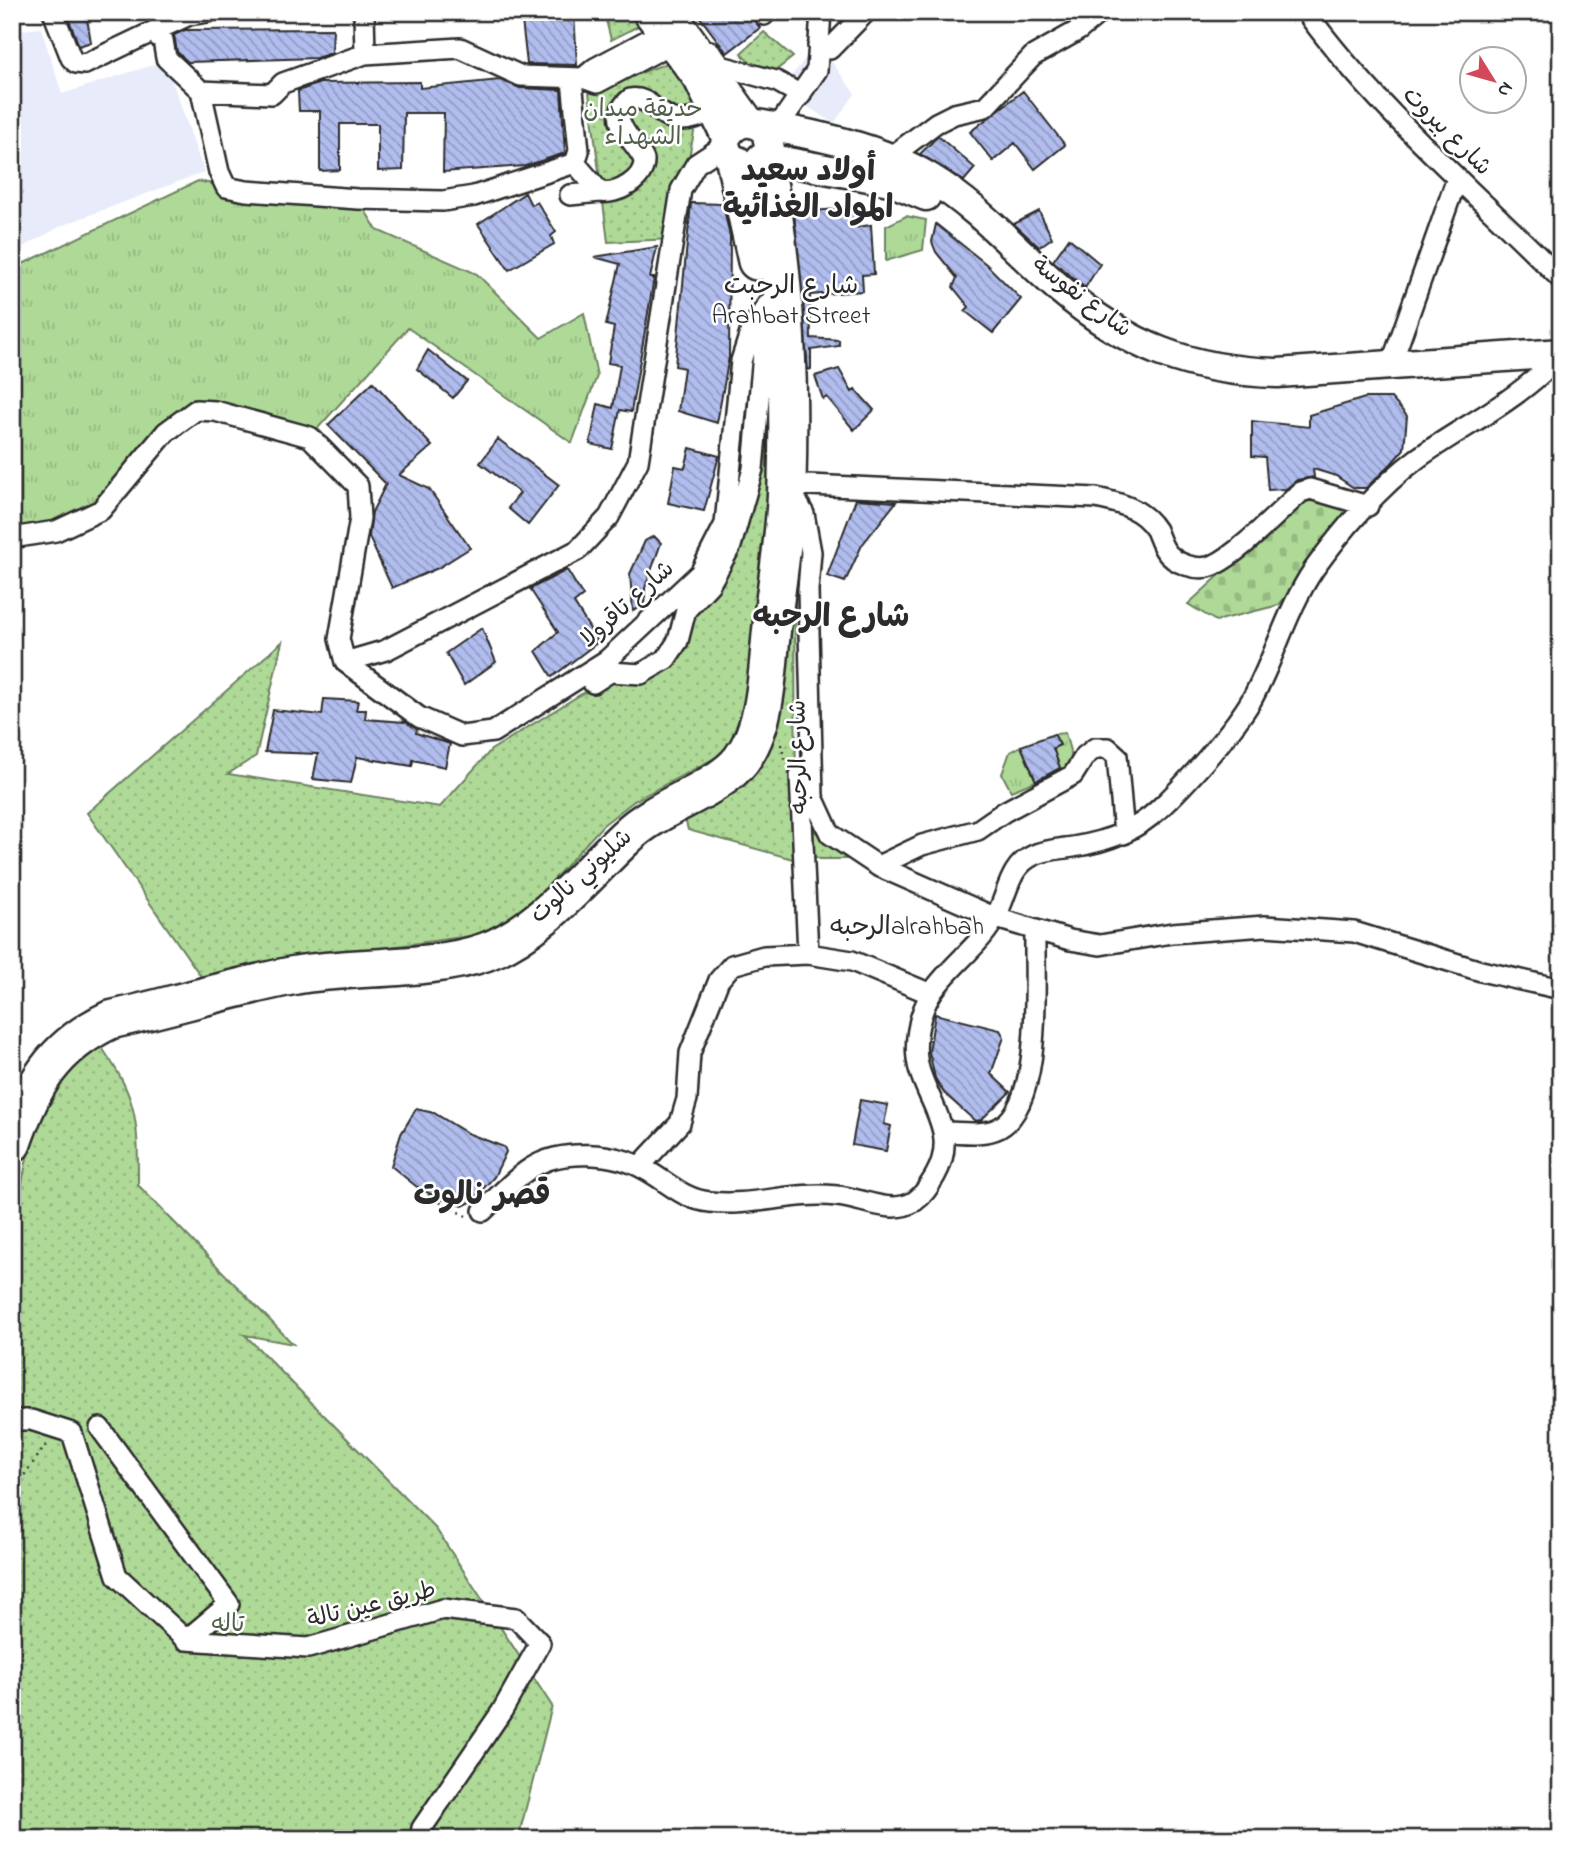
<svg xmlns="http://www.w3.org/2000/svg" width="1573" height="1851" font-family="'Indie Flower','Playpen Sans Arabic',sans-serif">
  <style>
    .built { fill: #e8ebfa }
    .grass { fill: url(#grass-tufts); stroke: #6c8261; stroke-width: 2 }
    .cemetery { fill: url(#cemetery-stones); stroke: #6c8261; stroke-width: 2 }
    .park { fill: url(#park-dots); stroke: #6c8261; stroke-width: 2 }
    .building { fill: url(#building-back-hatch); stroke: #2b2b2b; stroke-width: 2 }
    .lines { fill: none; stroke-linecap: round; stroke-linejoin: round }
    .street-casing { stroke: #2b2b2b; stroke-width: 24 }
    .secondary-casing { stroke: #2b2b2b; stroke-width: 33 }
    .highway-casing { stroke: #2b2b2b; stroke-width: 42 }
    .path { stroke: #2b2b2b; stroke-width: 2.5; stroke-dasharray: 2 5; stroke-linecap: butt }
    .street { stroke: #fff; stroke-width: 19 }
    .secondary { stroke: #fff; stroke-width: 28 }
    .highway { stroke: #fff; stroke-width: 37 }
    .labels { text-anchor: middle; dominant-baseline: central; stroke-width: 5; stroke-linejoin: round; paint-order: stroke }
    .park-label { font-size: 24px; fill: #525f4b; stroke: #fff }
    .street-label { font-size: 24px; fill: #2b2b2b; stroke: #fff }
    .neighbourhood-label { font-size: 26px; fill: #2b2b2b; stroke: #fff }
    .district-label { font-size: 32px; font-weight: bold; fill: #2b2b2b; stroke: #fff }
  </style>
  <defs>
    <pattern id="grass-tufts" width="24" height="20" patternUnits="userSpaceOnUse" patternTransform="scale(1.75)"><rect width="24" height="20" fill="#aed997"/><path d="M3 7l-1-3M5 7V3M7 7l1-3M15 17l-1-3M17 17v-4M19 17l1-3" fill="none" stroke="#96ba82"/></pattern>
    <pattern id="cemetery-stones" width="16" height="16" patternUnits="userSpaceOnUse" patternTransform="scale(1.75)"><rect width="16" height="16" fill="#aed997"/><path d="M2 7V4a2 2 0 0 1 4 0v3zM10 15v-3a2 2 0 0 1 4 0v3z" fill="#96ba82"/></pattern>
    <pattern id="park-dots" width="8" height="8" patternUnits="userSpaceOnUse" patternTransform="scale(1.75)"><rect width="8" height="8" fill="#aed997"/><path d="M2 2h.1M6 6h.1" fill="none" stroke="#96ba82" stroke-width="1.8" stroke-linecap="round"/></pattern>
    <pattern id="building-back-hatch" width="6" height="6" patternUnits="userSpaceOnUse" patternTransform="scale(1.75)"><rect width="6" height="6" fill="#b1bdee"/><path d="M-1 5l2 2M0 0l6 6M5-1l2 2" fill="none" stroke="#909ac1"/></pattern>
  </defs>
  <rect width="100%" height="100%" fill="#fff"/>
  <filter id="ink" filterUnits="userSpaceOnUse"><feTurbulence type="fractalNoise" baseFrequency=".0143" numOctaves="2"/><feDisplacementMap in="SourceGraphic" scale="14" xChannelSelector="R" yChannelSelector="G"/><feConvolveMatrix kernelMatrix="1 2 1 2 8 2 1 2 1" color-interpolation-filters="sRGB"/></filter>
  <g filter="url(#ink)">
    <path class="built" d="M41,28L62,94L165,61L204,172L63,225L12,253V31Z
      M818,43L855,94L834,123L780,90Z"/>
    <path class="grass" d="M198,181L246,191L358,199L377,230L477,274L541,338L584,313L597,376L572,443L408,328L310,437L196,410L101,510L12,538V269Z
      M906,216L926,220L923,250L886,261V226Z
      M1065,733L1074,765L1062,773L1053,748L1060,745L1054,734Z
      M1021,746L1036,781L1011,791L1002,774L1010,752Z"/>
    <path class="cemetery" d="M1317,494L1359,507L1279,605L1216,621L1188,604L1301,501Z"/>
    <path class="park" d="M604,12H646L652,19L611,40Z
      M764,32L793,57L765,79L741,53Z
      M680,58L697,117L673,239L608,242L589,93Z
      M775,339L769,401V534L744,709L730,744L717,757L634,801L603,825L535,900L491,933L304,959L205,982L87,813L282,642L256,756L228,774L440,807L491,750L580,695L662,655L728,542Z
      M795,584L796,860L688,830L682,807L713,797Z
      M811,828L847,859H820L806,853Z
      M97,1041C138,1097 138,1118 138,1185L293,1344L245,1335L436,1529L552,1706L518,1839H12V1233L27,1158L58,1070Z"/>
    <path class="building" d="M66,12H86L91,42L79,46Z
      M521,12H574L577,65L527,64Z
      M696,12H748L760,28L727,53Z
      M333,29L332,53L316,58L188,62L177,52L174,35L185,30Z
      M500,80L520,88L561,90L565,153L525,166L443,172L444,113H404L403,170L378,171V124H340V170L320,171V111H299L298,91L320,83L420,82V88Z
      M1023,91L1065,145L1035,169L1015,143L993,161L970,132Z
      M938,136L975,168L964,181L920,154Z
      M525,193L531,205L537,202L556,232L551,236L554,244L509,270L478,224Z
      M691,203L723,204L730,237L729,357L717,423L678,411L684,368L675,366Z
      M856,208L857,227L871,225L874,274L862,275L863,291L810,295L811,338L839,340V346L811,350V369L808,370L794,212Z
      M1039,211L1052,238L1039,247L1014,224Z
      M936,224L986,264L1021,299L993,333L965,311L969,307L953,287L957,278L936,252L932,242Z
      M1069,238L1100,264L1085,288L1053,261Z
      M657,247L650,278H654L631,412L620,410L612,449L590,444L598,404L613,408L620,365L608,363L614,327L606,325L620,264L594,257Z
      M428,350L467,381L453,398L417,369Z
      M839,369L852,392L855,389L874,410L854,430L827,397L823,399L815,376Z
      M373,382L432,446L399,475L429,489L470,548L438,568L392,588L369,537L372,512L386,484L328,425Z
      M1365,398H1391L1407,416L1404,449L1391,464L1366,488H1354L1336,476L1313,469L1314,477L1297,480L1286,489L1268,490L1265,457L1252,456V421L1309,427V415Z
      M498,439L559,485L528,525L508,508L520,493L480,463Z
      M690,448L719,456L704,511L668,503L675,466L685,468Z
      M856,499L896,502L862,545L845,582L827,576Z
      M654,536L661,543L645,588V599L643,606L633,611L630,574L645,541Z
      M567,570L583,596L574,603L598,642L552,677L536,651L558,632L530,589Z
      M482,628L496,662L464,685L446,653Z
      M324,699L358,701L356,710H366L365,719L405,722L417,729L416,733L450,744L445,767L413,760L412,766L357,757L351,783L313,779L318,754L265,752L273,710L322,715Z
      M1054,734L1060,745L1053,748L1060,768L1036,781L1021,746Z
      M935,1014L1000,1030L1004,1037L991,1074L1010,1092L981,1120L975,1121L944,1093L935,1078L929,1052Z
      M860,1100L888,1105L884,1124L891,1126L886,1151L852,1145Z
      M416,1109L434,1113L467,1133L504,1147L506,1152L494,1177L471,1202L463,1206L438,1198L417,1187L391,1166L401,1134Z"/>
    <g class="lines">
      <g class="street-casing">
        <path id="street" d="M53,12L71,58L76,63L85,64L152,32L163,40L166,58L201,91
          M364,12L365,54
          M762,12L764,15
          M1306,12C1379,112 1474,191 1561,279
          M152,32L189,15L208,12
          M818,46L830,49L866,12
          M710,51L721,66L776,81L801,95
          M583,78L595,68L672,27
          M201,91L219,172L226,187L246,191L358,199L443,201L474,196L575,163L579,151L572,80
          M201,91L272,94L283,83L365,54L460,48L521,76L583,78L597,83L682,38
          M777,128L817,70L821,12
          M888,159L936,123L954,114L985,107L1033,56L1079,30L1100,12
          M575,163L600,192C617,195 645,180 644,160C636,140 603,121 630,99C650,95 660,120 680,120C691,121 703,115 713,111
          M570,195L600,192
          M1391,365L1457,178
          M787,484L1096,498C1120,503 1142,508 1156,530C1159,537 1161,544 1165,550C1174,564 1198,572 1214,565C1240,553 1278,512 1301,492L1310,489L1368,506
          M791,491L804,514L811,552L808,590L813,797L830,834L878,866L996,918L1070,940L1100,945L1172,933L1265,926L1354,932L1481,971L1561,989
          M12,538L56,531L101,510L166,432L196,410L215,411L310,437L358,486L360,518L339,639L345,662
          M345,662L419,717L462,736L493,732L607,660L700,573L725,524L741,361L751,330L767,305
          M345,662L386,650L578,550L609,517L638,462L681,190L696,164L725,145
          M593,683L610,672L641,674L666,659L678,641L686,610L710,584L731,546L753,469L767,307
          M800,775L808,954
          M878,866L922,845L978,830L1004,812L1073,775L1085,756L1095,748H1108L1117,756L1124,834
          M945,1132C962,1132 983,1136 999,1128C1044,1104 1034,979 1035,932
          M640,1166L680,1123L687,1099L690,1053L719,980L732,965L764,956L808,954L852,961L931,994
          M483,1211C498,1197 513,1179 531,1168C562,1148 616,1152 646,1170C668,1182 684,1200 710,1202C752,1207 794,1191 837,1196C862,1198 892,1216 915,1201C924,1195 929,1186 935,1176C958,1136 932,1109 920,1072C912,1048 918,1015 931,994C949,966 982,945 997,914C1008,893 1009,866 1034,855C1045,850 1060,849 1073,847C1105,842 1135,832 1159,809C1185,785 1235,729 1252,699C1275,657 1287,609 1314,569C1342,530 1380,486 1418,458C1460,428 1505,407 1543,372
          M12,1420H31L72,1433L117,1576L186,1640L229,1604L100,1428
          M186,1640L308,1648L443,1609L516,1618L540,1643L502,1711L422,1828L420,1839"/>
      </g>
      <g class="secondary-casing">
        <path id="secondary" d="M647,12L698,79L726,137L725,145L730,160C746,173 762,167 770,149L766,131C750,118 736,121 726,137
          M672,13L750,122
          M758,124C816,135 880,147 930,178C980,208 1016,251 1060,289C1127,346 1189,371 1278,373L1561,353
          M766,158L890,181L926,196"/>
      </g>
      <g class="highway-casing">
        <path id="highway" d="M736,165L757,261
          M12,1143C32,1085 53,1047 110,1020C172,1006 234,987 296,975C355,965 431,971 485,952C539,933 586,874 627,836C657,806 718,790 741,760C768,724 767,668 772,626C777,578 786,530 787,482C790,376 785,265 764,161"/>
      </g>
      <path class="path" d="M781,744L786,764
        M424,1189L430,1197L466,1216
        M12,1492L46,1445"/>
      <use href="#street" class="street"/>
      <use href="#secondary" class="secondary"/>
      <use href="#highway" class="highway"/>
    </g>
  </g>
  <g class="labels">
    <g class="park-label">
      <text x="643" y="110">حديقة ميدان<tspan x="643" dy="28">الشهداء</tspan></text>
      <text x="228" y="1625">تاله</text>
    </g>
    <g class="street-label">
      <text transform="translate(1446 132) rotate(45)">شارع بيروت</text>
      <text transform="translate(1081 298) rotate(37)">شارع نفوسة</text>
      <text transform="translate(628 605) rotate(-42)">شارع تاقرولا</text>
      <text transform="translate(800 757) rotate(-91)">شارع الرحبه</text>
      <text transform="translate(582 877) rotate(-42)">شليوني نالوت</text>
      <text transform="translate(372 1606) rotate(-14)">طريق عين تالة</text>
    </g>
    <g class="neighbourhood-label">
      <text x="791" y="287">شارع الرحبت<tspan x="791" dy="30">Arahbat Street</tspan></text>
      <text x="907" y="928">الرحبهalrahbah</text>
    </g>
    <g class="district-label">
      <text x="808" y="172">أولاد سعيد<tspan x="808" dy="37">المواد الغذائية</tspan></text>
      <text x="831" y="618">شارع الرحبه</text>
      <text x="482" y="1196">قصر نالوت</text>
    </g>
  </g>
  <rect width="1573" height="1851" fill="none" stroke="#fff" stroke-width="42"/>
  <rect x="21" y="21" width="1531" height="1809" fill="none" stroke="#2b2b2b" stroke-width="2.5" filter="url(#ink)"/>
  <g transform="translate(1493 80) rotate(127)"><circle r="33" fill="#ffffff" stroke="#aaaaaa" stroke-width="2"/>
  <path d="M0-5L12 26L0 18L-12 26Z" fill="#d1495b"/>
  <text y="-10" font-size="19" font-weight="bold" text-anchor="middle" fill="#2b2b2b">N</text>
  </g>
</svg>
